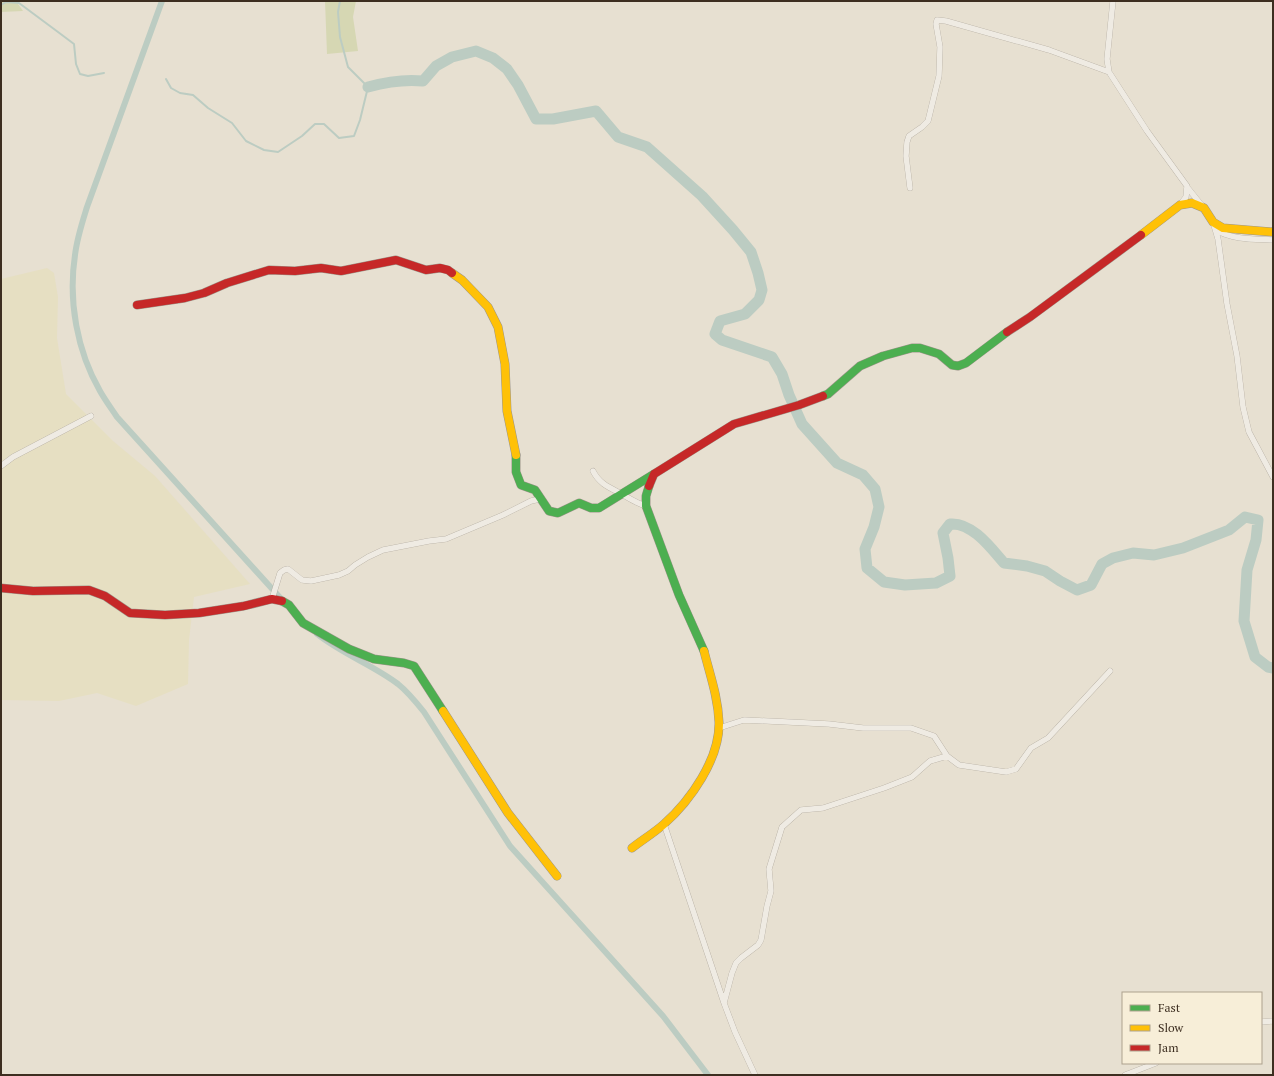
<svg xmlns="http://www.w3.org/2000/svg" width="1274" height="1076" font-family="'PT Serif',serif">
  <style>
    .farmland { fill: #e6dfc2 }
    .green { fill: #d6d7b3 }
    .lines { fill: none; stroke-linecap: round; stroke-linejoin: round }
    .stream { stroke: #bcccc2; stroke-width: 2 }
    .canal { stroke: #bcccc2; stroke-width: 6 }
    .river { stroke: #bcccc2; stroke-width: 11 }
    .street-casing { stroke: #ada599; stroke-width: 6 }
    .fast-casing { stroke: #9c958a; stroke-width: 9 }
    .slow-casing { stroke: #9c958a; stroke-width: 9 }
    .jam-casing { stroke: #9c958a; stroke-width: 9 }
    .street { stroke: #efebe3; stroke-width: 5.5 }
    .fast { stroke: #4caf50; stroke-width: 8 }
    .slow { stroke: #ffc107; stroke-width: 8 }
    .jam { stroke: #c62828; stroke-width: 8 }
  </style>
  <rect width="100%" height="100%" fill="#e7e0d1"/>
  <path class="farmland" d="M47,268L54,273L58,297L57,338L66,394L113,441L155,476L250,584L194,597L189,640L188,684L136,706L97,693L59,701L1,700V279Z"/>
  <path class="green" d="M1,1H16L23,11L1,12Z
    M325,1H356L353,17L358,51L327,54Z"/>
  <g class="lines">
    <path class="stream" d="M1,5L6,2L19,3L58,32L74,44L76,64L80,74L88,76L104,73
      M166,79L171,88L180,93L193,95L208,108L232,123L246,141L264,150L278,152L302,136L315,124H324L339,138L354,136L360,120L368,87L348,67L340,37L338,12L340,1"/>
    <path class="canal" d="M162,1L87,207C82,223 77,238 75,255C68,301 77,351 100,391C105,400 111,408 117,417L284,602
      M317,634C342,654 373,665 398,684C408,692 416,702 424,712L510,846L663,1016L708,1075"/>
    <path class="river" d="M368,87C386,82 404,79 423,81L436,66L452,57L476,51L493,58L507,69L518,85L536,119H553L596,111L618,137L647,147L702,196L733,230L751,252L758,273L762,290L759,300L745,314L720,321L715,334L722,340L772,357L782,374L789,395L802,424L837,463L863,475L875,489L879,507L874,527L865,549L867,568L884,582L905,585L936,583L950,576L948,558L943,533L950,524C972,522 991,548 1004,563L1027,566L1045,571L1060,581L1077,590L1091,585L1102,564L1113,558L1133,553L1154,555L1183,548L1229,530L1245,517L1258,520L1256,540L1247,570L1244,621L1255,657L1268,667L1273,668"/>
    <g class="street-casing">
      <path id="street" d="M1113,1L1107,59L1109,72L1147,131L1187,186L1186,197L1180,205
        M1187,187L1203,207
        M910,188L906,156L907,142L909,136L922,127L928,121L939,76L940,47L936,24L937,20L946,21L1049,50L1109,72
        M1213,222L1218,239L1227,304L1237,356L1243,407L1249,432L1273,477
        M1216,230C1232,240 1255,239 1273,240
        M1,466L13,457L91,416
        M593,471C599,483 608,487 620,493C629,498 636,503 646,506
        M272,599L280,573L284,570L288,569L302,580L311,581L339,575L348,571L355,565L368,557L383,550L429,541L446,539L503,515L531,501L540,499
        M719,728L744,720L829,724L863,728H911L934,736L947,756
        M664,824L724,1003L735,1032L755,1075
        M724,1003L732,973L736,963L741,958L758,945L761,940L767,906L771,891L769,869L782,827L801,810L823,808L884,788L912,777L930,761L947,756L959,765L1006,772L1016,769L1031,748L1048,738L1110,671
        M1261,1022L1273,1021
        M1125,1075L1156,1063"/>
    </g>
    <g class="fast-casing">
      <path id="fast" d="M823,396L828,394L860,366L883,356L912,348H920L939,354L952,365L958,366L966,363L1007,332
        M516,455V472L521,485L535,490L549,511L558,513L579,503L591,508H599L654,474
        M649,486L646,496V506L679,595L704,651
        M282,601L289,605L303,623L349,649L374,659L404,663L414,666L443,711"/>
    </g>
    <g class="slow-casing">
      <path id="slow" d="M1141,235L1180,205L1192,203L1204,208L1213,222L1223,228L1273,232
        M452,273L462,280L488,307L498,327L505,364L507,411L516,455
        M443,711L508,813L557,876
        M632,848C642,840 654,833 664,824C690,801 720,759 719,722C718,697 710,675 704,651"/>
    </g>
    <g class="jam-casing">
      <path id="jam" d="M137,305L185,298L204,293L227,283L269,270L295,271L321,268L341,271L396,260L426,270L440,268L448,270L452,273
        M1007,332L1030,317L1141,235
        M649,486L654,474L734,424L799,405L823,396
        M1,588L33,591L89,590L105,596L130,613L165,615L199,613L244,606L272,599L282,601"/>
    </g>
    <use href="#street" class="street"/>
    <use href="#fast" class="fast"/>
    <use href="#slow" class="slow"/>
    <use href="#jam" class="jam"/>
  </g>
  <rect width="1274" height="1076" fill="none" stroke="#3d2e20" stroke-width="4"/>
  <rect x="1122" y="992" width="140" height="72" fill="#f7eed8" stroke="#ada18e"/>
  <rect x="1130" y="1005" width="20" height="6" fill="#4caf50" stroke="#ada18e"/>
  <text x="1158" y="1012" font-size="12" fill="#3d2e20">Fast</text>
  <rect x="1130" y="1025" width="20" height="6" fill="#ffc107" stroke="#ada18e"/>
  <text x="1158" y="1032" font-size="12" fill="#3d2e20">Slow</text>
  <rect x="1130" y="1045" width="20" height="6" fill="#c62828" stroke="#ada18e"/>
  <text x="1158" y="1052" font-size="12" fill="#3d2e20">Jam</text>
</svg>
